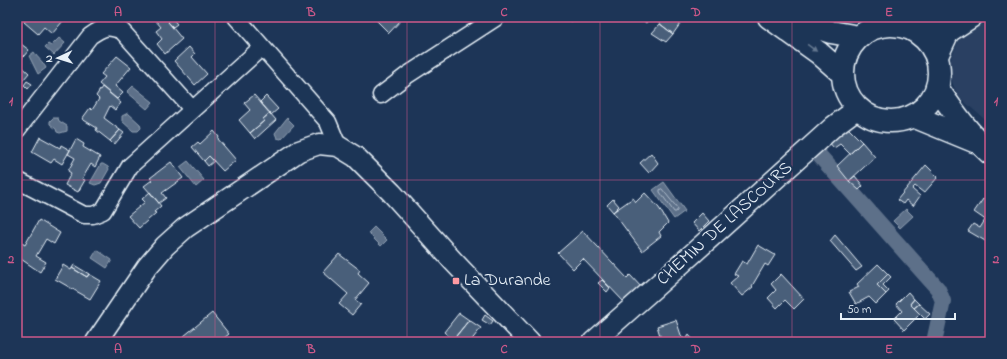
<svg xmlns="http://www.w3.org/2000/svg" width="1007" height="359" font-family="'Indie Flower',sans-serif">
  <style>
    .built { fill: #2a4162 }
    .water { fill: #5d7089; stroke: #95a4b5 }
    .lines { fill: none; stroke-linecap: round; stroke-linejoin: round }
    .shore { stroke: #b0bdcc; stroke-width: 1 }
    .canal { stroke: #5d7089; stroke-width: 16 }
    .building { fill: #495e7a; stroke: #e8f1f8 }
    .minor-casing { stroke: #e8f1f8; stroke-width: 19 }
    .tertiary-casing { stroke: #e8f1f8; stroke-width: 23 }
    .primary-casing { stroke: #e8f1f8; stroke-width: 25 }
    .minor { stroke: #1d3557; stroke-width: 16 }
    .tertiary { stroke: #1d3557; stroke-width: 20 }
    .primary { stroke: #1d3557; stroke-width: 22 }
    .oneway { fill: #64778f }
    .grid { fill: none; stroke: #cd598a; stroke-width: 1; stroke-opacity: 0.55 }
    .poi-dot { fill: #ff9aa2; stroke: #1d3557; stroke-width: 1.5 }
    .labels { text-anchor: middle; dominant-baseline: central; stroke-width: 4; stroke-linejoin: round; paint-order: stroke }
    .street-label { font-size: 18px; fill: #e8f1f8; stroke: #1d3557 }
    .poi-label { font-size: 18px; fill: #e8f1f8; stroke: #1d3557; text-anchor: start }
    .neatline { fill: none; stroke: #cd598a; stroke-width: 1.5 }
    .grid-label { font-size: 13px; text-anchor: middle; font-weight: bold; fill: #cd598a }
  </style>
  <rect width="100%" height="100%" fill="#1d3557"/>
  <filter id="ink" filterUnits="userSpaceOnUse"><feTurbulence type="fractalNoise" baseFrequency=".025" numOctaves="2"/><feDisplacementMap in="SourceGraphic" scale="8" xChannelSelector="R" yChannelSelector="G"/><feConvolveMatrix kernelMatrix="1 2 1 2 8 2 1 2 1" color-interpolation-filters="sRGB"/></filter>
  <g filter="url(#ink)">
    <path class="built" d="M818,17H875L839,25Z
      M947,17H990V124L958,96L949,75L951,58L960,38Z"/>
    <path class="water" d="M59,38L65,43L54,55L45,47L48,44L51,46Z
      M34,52C38,59 42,60 46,68L38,74L29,56Z
      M133,86L153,102L147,109L127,92Z
      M128,113L140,124L141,128L138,131H133L122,121V116Z
      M53,118H58L59,121L67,126V131L60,133L57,132L56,129L50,124V121Z
      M287,118L294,125L281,139L277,138L275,133Z
      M188,161L204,180L196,187L180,167Z
      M101,164H103L108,167L109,169L101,183L95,185L90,183Z
      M664,182L685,211L674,219L653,190Z
      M906,209L913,216L900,228L893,221Z
      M374,227L387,240L381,246L368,233Z
      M97,250L112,260L107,268L92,258Z"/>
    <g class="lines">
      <path class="shore" d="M662,189L678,209L676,212H674L660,192V190Z"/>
      <path class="canal" d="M818,154L938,289L943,301L934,342"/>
    </g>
    <path class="building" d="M28,17H58L63,21L52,34L44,27L38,34L24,22Z
      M158,17H171L172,18L168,22L182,39L165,54L157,44L162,39L156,31L161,27L155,20Z
      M373,17H400L402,19L389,33Z
      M566,17H576L571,22Z
      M639,17H651L646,23Z
      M655,17H685L673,34L654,19Z
      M172,18L177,24L173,27L168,22Z
      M660,24L673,34L666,42L652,33Z
      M17,41L29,50L18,63L29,73L19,85L17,83Z
      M189,47L195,54L192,57L207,74L195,85L174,61Z
      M117,56L131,67L115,86L123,93L117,99L99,84L105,77L101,74Z
      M27,81L32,84L28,89L24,85Z
      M102,87L121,103L115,110L110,106L104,118L120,130L110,141L96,130L97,128L82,119L90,108L92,110L99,99L96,96Z
      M254,95L270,113L263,119L264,121L250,133L239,120L250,110L244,103Z
      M266,96L278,109L271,115L260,102Z
      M270,113L276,120L255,139L250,133L264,121L263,119Z
      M845,125L862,142L850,154L840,144L834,148L827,140Z
      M120,130L124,133L114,145L110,141Z
      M214,131L219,137L218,139L236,160L223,171L209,156L204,161L192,147L198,142L200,144Z
      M40,137L60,148L61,145L70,150L62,164L54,159L51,163L32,152Z
      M76,139L84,144L83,147L100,157L95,167L91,164L82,179L85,180L78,192L65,185L71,173L68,171L75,158L68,154Z
      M862,142L875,157L849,181L837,166Z
      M651,153L658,163L649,173L640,163Z
      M209,156L214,161L208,166L204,161Z
      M171,162L183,178L162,193L166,198L159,203L144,186L152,180L150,178Z
      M926,165L938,177L924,193L915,186L912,189L920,196L913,206L906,200L903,204L897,200Z
      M855,176L863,186L859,190L849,181Z
      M150,192L161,206L154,212L156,213L139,228L128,216L145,202L142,199Z
      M645,193L659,208L668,223L659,232L661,236L642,251L613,212L633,198L636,202Z
      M613,199L619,206L613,212L607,205Z
      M983,199L990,204V223L974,212Z
      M702,213L709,221L699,231L692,223Z
      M39,220L60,233L54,244L46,239L36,256L46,262L40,272L18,257L17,258V240L25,245Z
      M985,220L990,223V238L987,242L968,231L973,224L980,228Z
      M583,231L627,278L630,275L642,288L625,303L583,259L573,269L558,253Z
      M835,235L862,267L856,271L830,241Z
      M758,245L775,255L768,266L765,264L752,286L753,287L742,296L730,283L738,276L734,274L742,261L747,264Z
      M339,254L360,270L358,273L369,283L355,300L361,304L352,315L339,304L348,294L323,272Z
      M878,264L888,274L877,285L886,294L876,304L869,297L856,304L849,292L859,287L857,284Z
      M63,265L71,270L72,268L87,277L89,274L101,281L90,299L55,279Z
      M74,265L89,274L87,277L72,268Z
      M781,274L804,299L794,309L785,300L777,308L768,298L776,290L771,284Z
      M888,274L891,277L883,285L889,291L886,294L877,285Z
      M602,280L610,288L607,292L598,283Z
      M908,292L914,299L910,304L920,314L904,330L894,319L902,311L896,304Z
      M914,299L919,304L914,308L910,304Z
      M919,304L930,314L925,319L914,308Z
      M212,313L229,334L219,342H189L184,336Z
      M459,313L469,320L453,340L444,332Z
      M485,315L493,321L490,325L482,320Z
      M469,320L481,328L470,342H451Z
      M676,320L681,335L685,340L687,338L690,342H662L657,326Z
      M689,335L695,342H690L687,338Z"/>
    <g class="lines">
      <g class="minor-casing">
        <path id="minor" d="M236,17L328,122L338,146
          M381,95L406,76L497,17
          M17,130L90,36C103,27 107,25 122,31L192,109
          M17,180L84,215H93L103,211L130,166L262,47"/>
      </g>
      <g class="tertiary-casing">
        <path id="tertiary" d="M916,32H949
          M937,58L949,32L972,17
          M96,342L147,267L165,246L185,228L299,151L319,144L338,146L356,157L392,193L453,261L530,342
          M593,342L680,265L834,126L858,108"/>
      </g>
      <g class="primary-casing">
        <path id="primary" d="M769,17L819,53L843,74
          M784,17L831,32L859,37
          M843 73a48 48 0 1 1 96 0a48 48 0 1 1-96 0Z
          M937,88C953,111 969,134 990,153
          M913,116L974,141"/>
      </g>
      <use href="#minor" class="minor"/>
      <use href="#tertiary" class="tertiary"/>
      <use href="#primary" class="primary"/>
    </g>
    <defs><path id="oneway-solid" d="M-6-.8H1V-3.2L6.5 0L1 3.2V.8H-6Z"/></defs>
    <use class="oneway" href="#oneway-solid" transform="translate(812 48) rotate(36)"/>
  </g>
  <path class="grid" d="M215,17V342M407,17V342M600,17V342M792,17V342M17,180H990"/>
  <rect class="poi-dot" x="452" y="277" width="8" height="8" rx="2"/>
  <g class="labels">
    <g class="street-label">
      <text transform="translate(725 224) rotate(-42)">CHEMIN DE LASCOURS</text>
    </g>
    <g class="poi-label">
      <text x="464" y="281">La Durande</text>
    </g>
  </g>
  <rect width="1007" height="359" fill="none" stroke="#1d3557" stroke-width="44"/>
  <g transform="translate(58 58) rotate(266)" stroke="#1d3557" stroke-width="3" paint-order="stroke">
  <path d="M0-3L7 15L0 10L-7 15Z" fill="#e8f1f8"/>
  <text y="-6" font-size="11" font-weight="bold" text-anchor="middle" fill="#e8f1f8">N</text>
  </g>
  <path d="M841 313v6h114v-6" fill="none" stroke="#e8f1f8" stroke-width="2"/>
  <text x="847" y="313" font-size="12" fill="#e8f1f8" stroke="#1d3557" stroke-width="3" paint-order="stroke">50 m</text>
  <rect x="22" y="22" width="963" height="315" class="neatline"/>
  <g class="grid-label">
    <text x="118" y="16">A</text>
    <text x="311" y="16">B</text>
    <text x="504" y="16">C</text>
    <text x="696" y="16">D</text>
    <text x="889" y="16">E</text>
    <text x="11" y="105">1</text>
    <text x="996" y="105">1</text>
    <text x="11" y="263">2</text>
    <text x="996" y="263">2</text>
    <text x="118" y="353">A</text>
    <text x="311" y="353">B</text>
    <text x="504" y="353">C</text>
    <text x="696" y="353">D</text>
    <text x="889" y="353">E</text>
  </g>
</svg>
